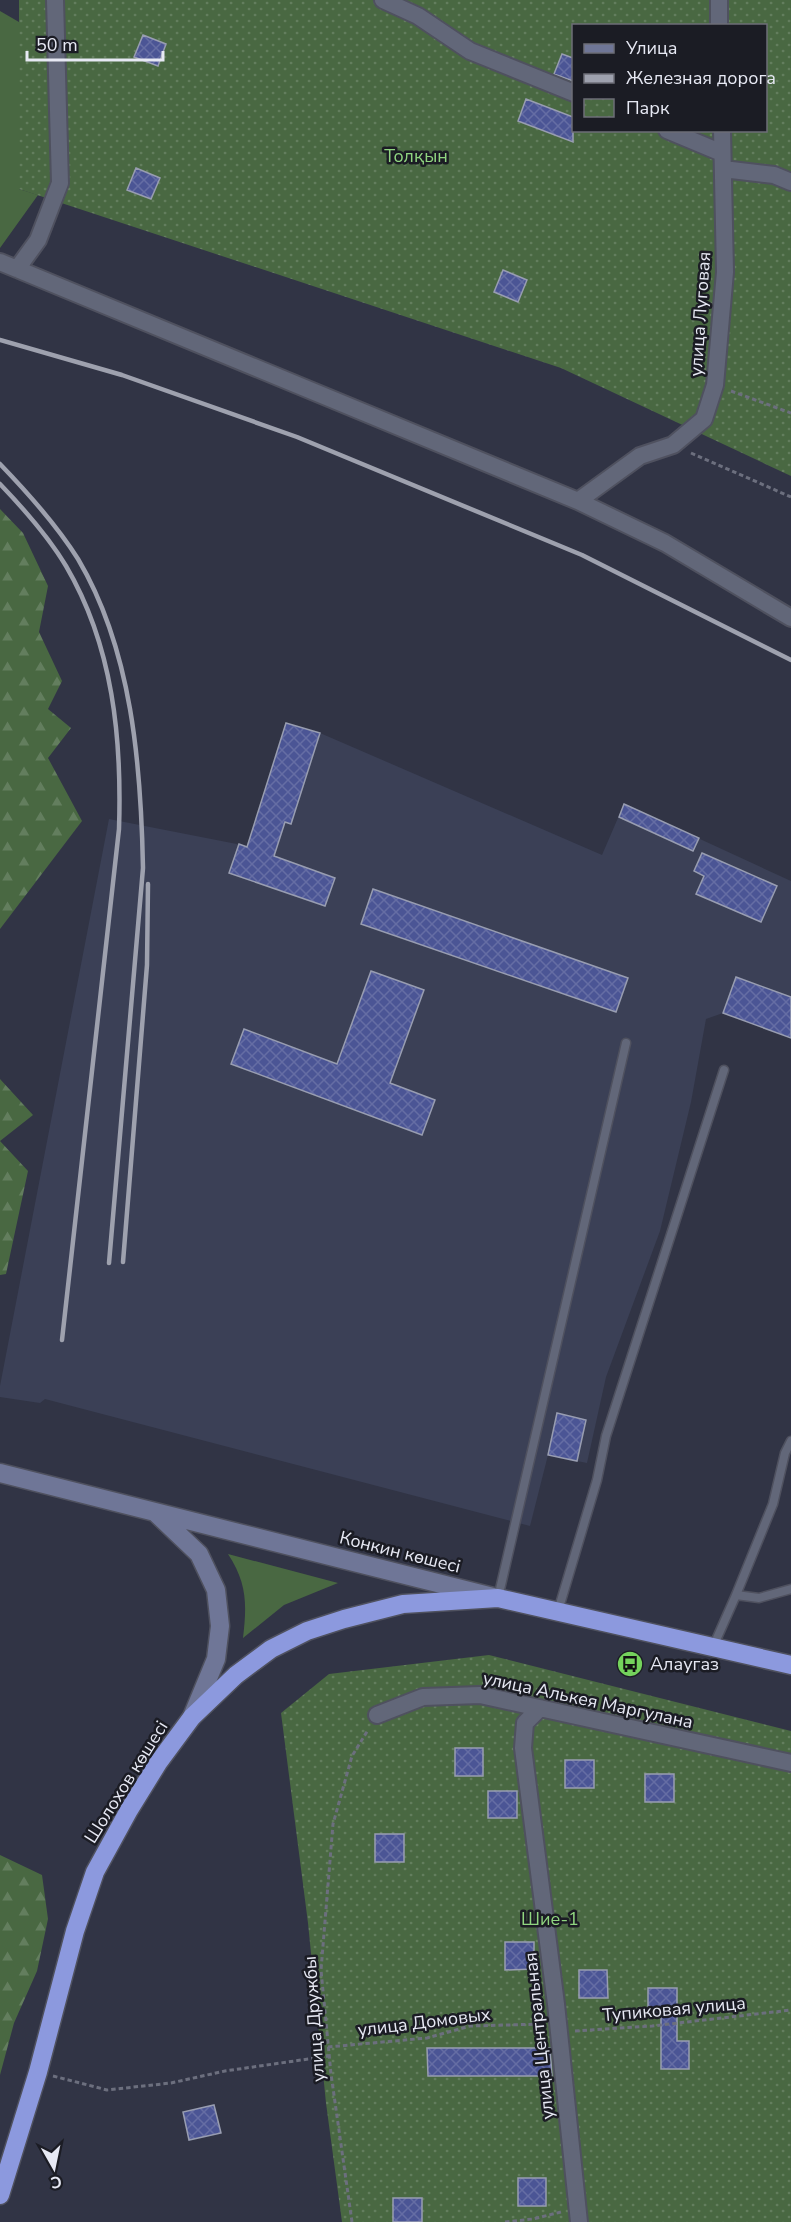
<svg xmlns="http://www.w3.org/2000/svg" width="791" height="2222" font-family="'Nunito Sans',sans-serif">
  <style>
    .built { fill: #3b4056 }
    .grass { fill: #496842 }
    .forest { fill: url(#forest-firs) }
    .park { fill: url(#park-dots); fill-rule: evenodd }
    .building { fill: url(#building-cross-hatch); stroke: #989db1; stroke-width: 1.5 }
    .lines { fill: none; stroke-linecap: round; stroke-linejoin: round }
    .lane-casing { stroke: #4f515f; stroke-width: 11 }
    .street-casing { stroke: #4f515f; stroke-width: 20 }
    .secondary-casing { stroke: #4f515f; stroke-width: 21 }
    .highway-casing { stroke: #4f515f; stroke-width: 21 }
    .path { stroke: #6c6f7e; stroke-width: 3; stroke-dasharray: 4.5 3; stroke-linecap: butt }
    .lane { stroke: #626779; stroke-width: 8 }
    .street { stroke: #626779; stroke-width: 16 }
    .secondary { stroke: #6f7697; stroke-width: 18 }
    .highway { stroke: #8c99de; stroke-width: 18 }
    .rail { stroke: #9ea1ae; stroke-width: 4.5 }
    .labels { text-anchor: middle; dominant-baseline: central; stroke-width: 5; stroke-linejoin: round; paint-order: stroke }
    .park-label { font-size: 18px; fill: #90d580; stroke: #1b1c24 }
    .street-label { font-size: 18px; fill: #e7e9f4; stroke: #1b1c24 }
    .poi-label { font-size: 18px; fill: #e7e9f4; stroke: #1b1c24; text-anchor: start }
  </style>
  <defs>
    <pattern id="forest-firs" width="22" height="20" patternUnits="userSpaceOnUse" patternTransform="scale(1.5)"><rect width="22" height="20" fill="#496842"/><path d="M5 1l3.5 6h-7zM16 11l3.5 6h-7z" fill="#637e5e"/></pattern>
    <pattern id="park-dots" width="8" height="8" patternUnits="userSpaceOnUse" patternTransform="scale(1.5)"><rect width="8" height="8" fill="#496842"/><path d="M2 2h.1M6 6h.1" fill="none" stroke="#637e5e" stroke-width="1.8" stroke-linecap="round"/></pattern>
    <pattern id="building-cross-hatch" width="8" height="8" patternUnits="userSpaceOnUse" patternTransform="scale(1.5)"><rect width="8" height="8" fill="#4b5595"/><path d="M0 0l8 8M0 8l8-8" fill="none" stroke="#656da4"/></pattern>
  </defs>
  <rect width="100%" height="100%" fill="#313445"/>
  <path class="built" d="M286,723L320,733L602,855L624,804L791,881V1038L723,1013L706,1019L691,1102L660,1231L606,1377L587,1463L548,1455L530,1526L45,1399L40,1403L0,1397V1386L109,819L247,846Z"/>
  <path class="grass" d="M0,11L19,22V189L38,195L0,248Z
    M228,1554L338,1583L284,1605L243,1638C247,1604 247,1583 228,1554Z"/>
  <path class="forest" d="M0,509L23,533L48,586L39,632L62,681L48,709L71,728L48,758L82,821L0,929Z
    M0,1079L33,1115L0,1141L28,1171L6,1274L0,1275Z
    M0,1855L42,1875L48,1919L37,1971L14,2023L0,2075Z"/>
  <path class="park" d="M19,0H791V476L561,368L19,189ZM574,26H766V130H574Z
    M489,1655L791,1731V2222H342L326,2103L308,1923L281,1713L329,1674Z"/>
  <path class="building" d="M143,35L166,44L158,66L134,57Z
    M562,54L573,58V81L554,74Z
    M526,99L573,117V142L518,121Z
    M136,168L160,178L151,199L127,190Z
    M503,270L527,280L518,302L494,292Z
    M286,723L320,733L291,824L285,822L274,856L335,878L325,906L229,873L239,844L247,847Z
    M624,804L699,838L693,851L619,817Z
    M702,853L777,886L761,922L696,894L704,876L694,871Z
    M373,889L628,978L616,1012L361,924Z
    M371,971L424,990L390,1083L435,1100L422,1135L231,1064L244,1029L337,1064Z
    M736,977L791,997V1038L723,1013Z
    M557,1413L586,1420L577,1461L548,1455Z
    M455,1748H483V1776H455Z
    M565,1760H594V1788H565Z
    M645,1774H674V1802H645Z
    M488,1791H517V1818H488Z
    M375,1834H404V1862H375Z
    M505,1942H534V1969L505,1970Z
    M579,1970H607L608,1998H579Z
    M648,1988H677V2041H689V2069H661V2016H648Z
    M427,2048H550L552,2076H428Z
    M214,2105L221,2133L189,2140L183,2112Z
    M518,2178H546V2206H518Z
    M393,2198H422V2222H393Z"/>
  <g class="lines">
    <g class="lane-casing">
      <path id="lane" d="M736,1595L759,1598L791,1589
        M498,1598L626,1043
        M558,1611L597,1480L606,1436L724,1070
        M713,1647L736,1595L773,1504L785,1453L791,1441"/>
    </g>
    <g class="street-casing">
      <path id="street" d="M383,0L418,16L470,51L574,93
        M719,0V26
        M667,130L722,153
        M723,169L774,175L791,182
        M0,262L578,501L665,543L791,618
        M17,269L38,240L60,183L55,0
        M578,501L640,456L673,445L704,419L715,385L725,272L722,130
        M540,1708L525,1723L523,1748L556,2004L579,2222
        M377,1715L423,1697L480,1695L791,1763"/>
    </g>
    <g class="secondary-casing">
      <path id="secondary" d="M0,1473L493,1597
        M156,1513L199,1554L216,1590L220,1626L216,1659L192,1717"/>
    </g>
    <g class="highway-casing">
      <path id="highway" d="M0,2195L38,2072L75,1931L95,1872L129,1810L158,1763L192,1717L236,1675L271,1649L307,1631L344,1619L403,1604L498,1598L791,1665"/>
    </g>
    <path class="path" d="M731,391L791,413
      M691,453L791,497
      M575,2031L652,2026L791,2010
      M328,2047L427,2038L470,2026L542,2024
      M53,2076L107,2090L171,2083L225,2071L329,2056
      M352,2222L331,2074L321,1970L333,1824L352,1756L368,1730
      M505,2222L533,2219L561,2212"/>
    <use href="#lane" class="lane"/>
    <use href="#street" class="street"/>
    <use href="#secondary" class="secondary"/>
    <use href="#highway" class="highway"/>
    <path class="rail" d="M0,340L122,375L297,437L582,555L791,660
      M0,464C28,493 56,524 78,559C132,650 141,765 143,868L109,1263
      M0,484C24,509 48,536 66,566C113,646 122,738 119,829L62,1340
      M123,1262L147,965L148,884"/>
  </g>
  <defs>
    <g id="bus-disc" transform="scale(1.35)"><circle r="9.5" fill="#74d25c" stroke="#1b1c24"/><path d="M-5-6H5V4H4V6H2V4H-2V6H-4V4H-5ZM-3.5-4V0h7V-4ZM-3.5 1.2v1.5H-2V1.2ZM2 1.2v1.5H3.5V1.2Z" fill="#111"/></g>
  </defs>
  <g fill-rule="evenodd">
    <use href="#bus-disc" x="630" y="1664"/>
  </g>
  <g class="labels">
    <g class="park-label">
      <text x="416" y="156">Толқын</text>
      <text x="550" y="1919">Шие-1</text>
    </g>
    <g class="street-label">
      <text transform="translate(700 314) rotate(-86)">улица Луговая</text>
      <text transform="translate(400 1552) rotate(14)">Конкин көшесі</text>
      <text transform="translate(588 1700) rotate(12)">улица Алькея Маргулана</text>
      <text transform="translate(126 1782) rotate(-58)">Шолохов көшесі</text>
      <text transform="translate(674 2009) rotate(-5)">Тупиковая улица</text>
      <text transform="translate(314 2019) rotate(-94)">улица Дружбы</text>
      <text transform="translate(424 2022) rotate(-7)">улица Домовых</text>
      <text transform="translate(539 2036) rotate(-96)">улица Центральная</text>
    </g>
    <g class="poi-label">
      <text x="650" y="1664">Алаугаз</text>
    </g>
  </g>
  <rect x="572" y="24" width="195" height="108" fill="#1b1c24" stroke="#6d6e77" stroke-width="1.5"/>
  <rect x="584" y="44" width="30" height="9" fill="#6f7697" stroke="#6d6e77" stroke-width="1.5"/>
  <text x="626" y="54" font-size="18" fill="#e7e9f4">Улица</text>
  <rect x="584" y="74" width="30" height="9" fill="#9ea1ae" stroke="#6d6e77" stroke-width="1.5"/>
  <text x="626" y="84" font-size="18" fill="#e7e9f4">Железная дорога</text>
  <rect x="584" y="99" width="30" height="18" fill="url(#park-dots)" stroke="#6d6e77" stroke-width="1.5"/>
  <text x="626" y="114" font-size="18" fill="#e7e9f4">Парк</text>
  <g transform="translate(54 2168) rotate(171)" stroke="#1b1c24" stroke-width="4.5" paint-order="stroke">
  <path d="M0-4.5L10 22L0 15L-10 22Z" fill="#e7e9f4"/>
  <text y="-9" font-size="16" font-weight="bold" text-anchor="middle" fill="#e7e9f4">С</text>
  </g>
  <path d="M27 51v9h136v-9" fill="none" stroke="#e7e9f4" stroke-width="3"/>
  <text x="36" y="51" font-size="18" fill="#e7e9f4" stroke="#1b1c24" stroke-width="4.5" paint-order="stroke">50 m</text>
</svg>
